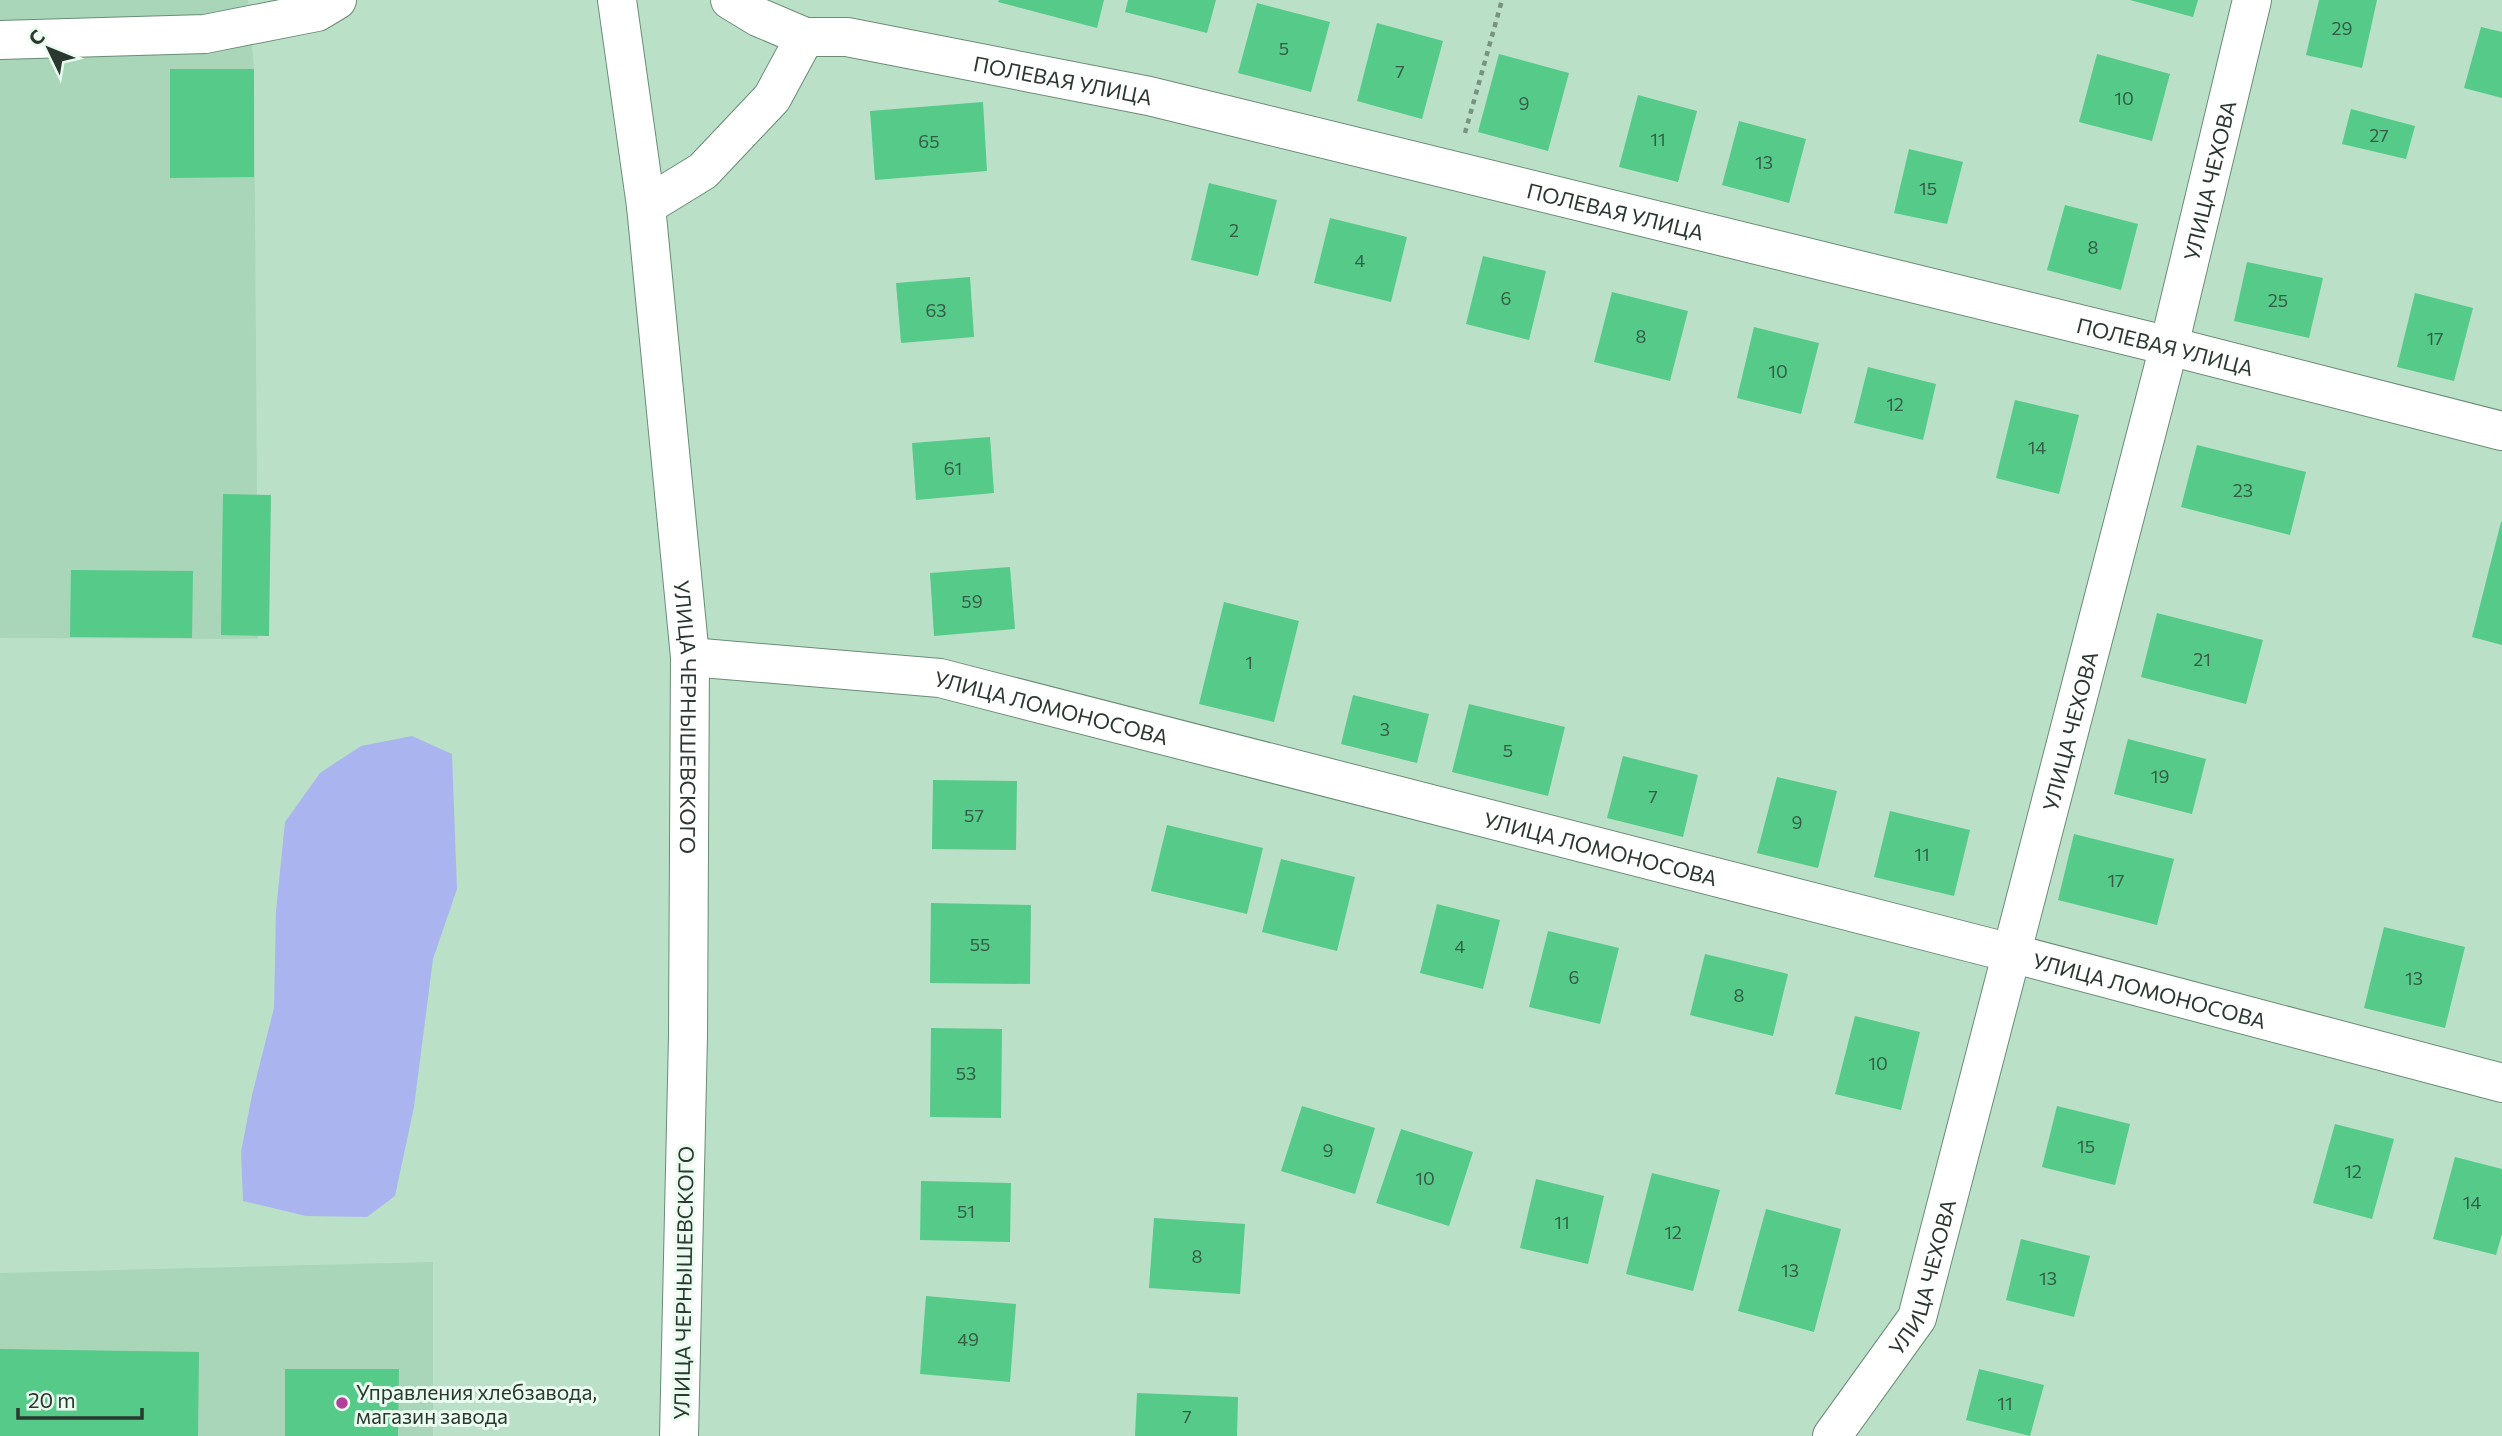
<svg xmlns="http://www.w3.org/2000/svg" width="2502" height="1436" font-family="Commissioner,sans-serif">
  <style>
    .built { fill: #a9d5b8 }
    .water { fill: #aab5f0 }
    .building { fill: #55ca89 }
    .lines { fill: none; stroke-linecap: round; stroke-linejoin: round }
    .minor-casing { stroke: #6a8c76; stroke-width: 40 }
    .major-casing { stroke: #6a8c76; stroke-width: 40 }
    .path { stroke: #789281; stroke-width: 4.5; stroke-dasharray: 5 5; stroke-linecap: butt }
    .minor { stroke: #fff; stroke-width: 38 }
    .major { stroke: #fff; stroke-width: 38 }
    .poi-dot { fill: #b1409b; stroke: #e9fcef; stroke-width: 2.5 }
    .labels { text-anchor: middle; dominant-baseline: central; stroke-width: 6; stroke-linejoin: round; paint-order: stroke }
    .number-label { font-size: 18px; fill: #355c46 }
    .street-label { font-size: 21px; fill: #2a382f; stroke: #e9fcef }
    .poi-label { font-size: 21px; fill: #2a382f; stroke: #e9fcef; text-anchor: start }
  </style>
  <rect width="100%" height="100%" fill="#bbe0c8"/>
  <path class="built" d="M0,0H248L254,69L258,639L0,638Z
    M433,1262V1436H0V1273Z"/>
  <path class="water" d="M412,736L452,754L457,889L433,959L414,1107L395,1196L367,1217L306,1216L243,1201L241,1152L252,1095L274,1008L276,911L285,822L320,773L361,746Z"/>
  <path class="building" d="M999,0H1104L1097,28L998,2Z
    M1128,0H1216L1207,33L1125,12Z
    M2130,0H2198L2193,17Z
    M2319,0H2377L2362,68L2306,55Z
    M1257,3L1330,22L1311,92L1238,73Z
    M1377,23L1443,41L1422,119L1357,101Z
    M2481,27L2502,32V98L2464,88Z
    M1499,54L1569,73L1548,151L1478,132Z
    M2097,54L2170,74L2152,141L2079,122Z
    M170,69H254V177L170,178Z
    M1638,95L1697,111L1678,182L1619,167Z
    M983,102L987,171L875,180L870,111Z
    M2351,109L2415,126L2406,159L2342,144Z
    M1739,121L1806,139L1789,203L1722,185Z
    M1909,149L1963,162L1947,224L1894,213Z
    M1209,183L1277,200L1258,276L1191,260Z
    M2065,205L2138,224L2121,290L2047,270Z
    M1330,218L1407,237L1391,302L1314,283Z
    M1483,256L1546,271L1529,340L1466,324Z
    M2247,262L2323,278L2309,338L2234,321Z
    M970,277L974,337L901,343L896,283Z
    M1612,292L1688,311L1670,381L1594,362Z
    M2415,293L2473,308L2454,381L2397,367Z
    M1754,327L1819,343L1801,414L1737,398Z
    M1868,367L1936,384L1923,440L1854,423Z
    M2015,400L2079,415L2059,494L1996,478Z
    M990,437L994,493L916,500L912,443Z
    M2197,445L2306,472L2290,535L2181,507Z
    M223,494L271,495L269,636L221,635Z
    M2501,522H2502V645L2472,637Z
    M1010,567L1015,629L934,636L930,573Z
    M71,570L193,571L192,638L70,637Z
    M1224,602L1299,621L1274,722L1199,704Z
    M2157,613L2263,640L2246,704L2141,677Z
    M1353,695L1429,714L1417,763L1341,744Z
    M1469,704L1565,727L1548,796L1452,772Z
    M2128,739L2206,759L2192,814L2114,794Z
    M1623,756L1698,775L1683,837L1607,818Z
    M1777,777L1837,791L1818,868L1757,853Z
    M933,780L1017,781L1016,850L932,849Z
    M1890,811L1970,830L1954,896L1874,877Z
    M1167,825L1263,848L1247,914L1151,891Z
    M2074,834L2174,859L2157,925L2058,900Z
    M1281,859L1355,877L1337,951L1262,932Z
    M931,903L1031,905L1030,984L930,983Z
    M1437,904L1500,920L1483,989L1420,973Z
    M2384,927L2465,947L2445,1028L2364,1008Z
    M1548,931L1619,948L1600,1024L1529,1007Z
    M1705,954L1788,974L1773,1036L1690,1015Z
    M1855,1016L1920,1032L1901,1110L1835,1094Z
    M931,1028L1002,1029L1001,1118L930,1117Z
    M1302,1106L1375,1128L1355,1194L1281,1171Z
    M2057,1106L2130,1124L2115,1185L2042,1167Z
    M2335,1124L2394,1139L2372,1219L2313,1203Z
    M1401,1129L1473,1152L1449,1226L1376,1203Z
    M2455,1157L2502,1169V1234L2496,1255L2433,1239Z
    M1652,1173L1720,1190L1693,1291L1626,1274Z
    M1536,1179L1604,1196L1588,1264L1520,1248Z
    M921,1181L1011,1183L1010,1242L920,1240Z
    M1766,1209L1841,1229L1814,1332L1738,1311Z
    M1154,1218L1245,1224L1240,1294L1149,1288Z
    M2021,1239L2090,1256L2074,1317L2006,1300Z
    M926,1296L1016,1304L1010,1382L920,1374Z
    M0,1349L199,1352L198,1436H0Z
    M285,1369H399L398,1436H285Z
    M1979,1369L2044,1385L2030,1436L1966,1420Z
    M1137,1393L1238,1397L1237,1436H1135Z"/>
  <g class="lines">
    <g class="minor-casing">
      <g id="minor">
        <path id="s1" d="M730,0L758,17L805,37H847L1149,96L2169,346L2502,431"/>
        <path d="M0,40L205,34L317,12L337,0"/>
        <path d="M646,206L703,171L772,98L805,37"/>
        <path id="s2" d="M690,657L940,678L2011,953L2502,1083"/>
        <path id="s3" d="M1832,1436L1917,1318L2169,346L2252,0"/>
      </g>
    </g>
    <g class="major-casing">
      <g id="major">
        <path id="s4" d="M617,0L646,206L690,657L688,1036L679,1436"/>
      </g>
    </g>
    <path class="path" d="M1465,133L1502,0"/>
    <use href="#minor" class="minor"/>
    <use href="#major" class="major"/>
  </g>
  <circle class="poi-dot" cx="342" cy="1403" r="7"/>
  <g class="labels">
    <g class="number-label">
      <text x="2342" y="28">29</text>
      <text x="1284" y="48">5</text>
      <text x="1400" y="71">7</text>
      <text x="2124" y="98">10</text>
      <text x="1524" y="103">9</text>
      <text x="2379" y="135">27</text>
      <text x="1658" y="139">11</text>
      <text x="929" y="141">65</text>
      <text x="1764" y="162">13</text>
      <text x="1928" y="188">15</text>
      <text x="1234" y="230">2</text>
      <text x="2093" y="247">8</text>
      <text x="1360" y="260">4</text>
      <text x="1506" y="298">6</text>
      <text x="2278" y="300">25</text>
      <text x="936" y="310">63</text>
      <text x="1641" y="336">8</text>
      <text x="2435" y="338">17</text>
      <text x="1778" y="371">10</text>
      <text x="1895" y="404">12</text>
      <text x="2037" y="447">14</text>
      <text x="953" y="468">61</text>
      <text x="2243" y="490">23</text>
      <text x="972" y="601">59</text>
      <text x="2202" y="659">21</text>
      <text x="1249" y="662">1</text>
      <text x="1385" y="729">3</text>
      <text x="1508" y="750">5</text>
      <text x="2160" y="776">19</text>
      <text x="1653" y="796">7</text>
      <text x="974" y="815">57</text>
      <text x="1797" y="822">9</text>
      <text x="1922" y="854">11</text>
      <text x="2116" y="880">17</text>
      <text x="980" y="944">55</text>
      <text x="1460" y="946">4</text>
      <text x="1574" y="977">6</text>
      <text x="2414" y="978">13</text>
      <text x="1739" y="995">8</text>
      <text x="1878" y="1063">10</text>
      <text x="966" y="1073">53</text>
      <text x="2086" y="1146">15</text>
      <text x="1328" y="1150">9</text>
      <text x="2353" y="1171">12</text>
      <text x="1425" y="1178">10</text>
      <text x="2472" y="1202">14</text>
      <text x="966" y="1211">51</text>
      <text x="1562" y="1222">11</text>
      <text x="1673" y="1232">12</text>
      <text x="1197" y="1256">8</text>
      <text x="1790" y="1270">13</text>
      <text x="2048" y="1278">13</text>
      <text x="968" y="1339">49</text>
      <text x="2005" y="1403">11</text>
      <text x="1187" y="1416">7</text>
    </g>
    <g class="street-label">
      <text stroke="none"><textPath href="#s1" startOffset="346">ПОЛЕВАЯ УЛИЦА</textPath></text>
      <text stroke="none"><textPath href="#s3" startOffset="1320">УЛИЦА ЧЕХОВА</textPath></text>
      <text stroke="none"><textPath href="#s1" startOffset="914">ПОЛЕВАЯ УЛИЦА</textPath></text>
      <text stroke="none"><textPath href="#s1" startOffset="1480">ПОЛЕВАЯ УЛИЦА</textPath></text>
      <text stroke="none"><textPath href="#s2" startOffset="366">УЛИЦА ЛОМОНОСОВА</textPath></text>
      <text stroke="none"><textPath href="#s4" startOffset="721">УЛИЦА ЧЕРНЫШЕВСКОГО</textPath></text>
      <text stroke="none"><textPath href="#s3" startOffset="752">УЛИЦА ЧЕХОВА</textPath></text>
      <text stroke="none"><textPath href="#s2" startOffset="933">УЛИЦА ЛОМОНОСОВА</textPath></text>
      <text stroke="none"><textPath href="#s2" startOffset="1500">УЛИЦА ЛОМОНОСОВА</textPath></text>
      <text stroke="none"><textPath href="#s3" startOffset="186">УЛИЦА ЧЕХОВА</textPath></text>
      <text transform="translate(683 1283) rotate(-89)">УЛИЦА ЧЕРНЫШЕВСКОГО</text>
    </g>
    <g class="poi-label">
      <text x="356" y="1391">Управления хлебзавода,<tspan x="356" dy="24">магазин завода</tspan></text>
    </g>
  </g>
  <g transform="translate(49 49) rotate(313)" stroke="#e9fcef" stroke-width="5" paint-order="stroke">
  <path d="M0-5L12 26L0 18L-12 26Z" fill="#2a382f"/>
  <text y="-10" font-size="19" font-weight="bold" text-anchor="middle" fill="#2a382f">С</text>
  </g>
  <path d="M18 1408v10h124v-10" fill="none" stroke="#2a382f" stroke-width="3.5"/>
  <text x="28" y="1408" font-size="21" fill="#2a382f" stroke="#e9fcef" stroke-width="5" paint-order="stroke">20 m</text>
</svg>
